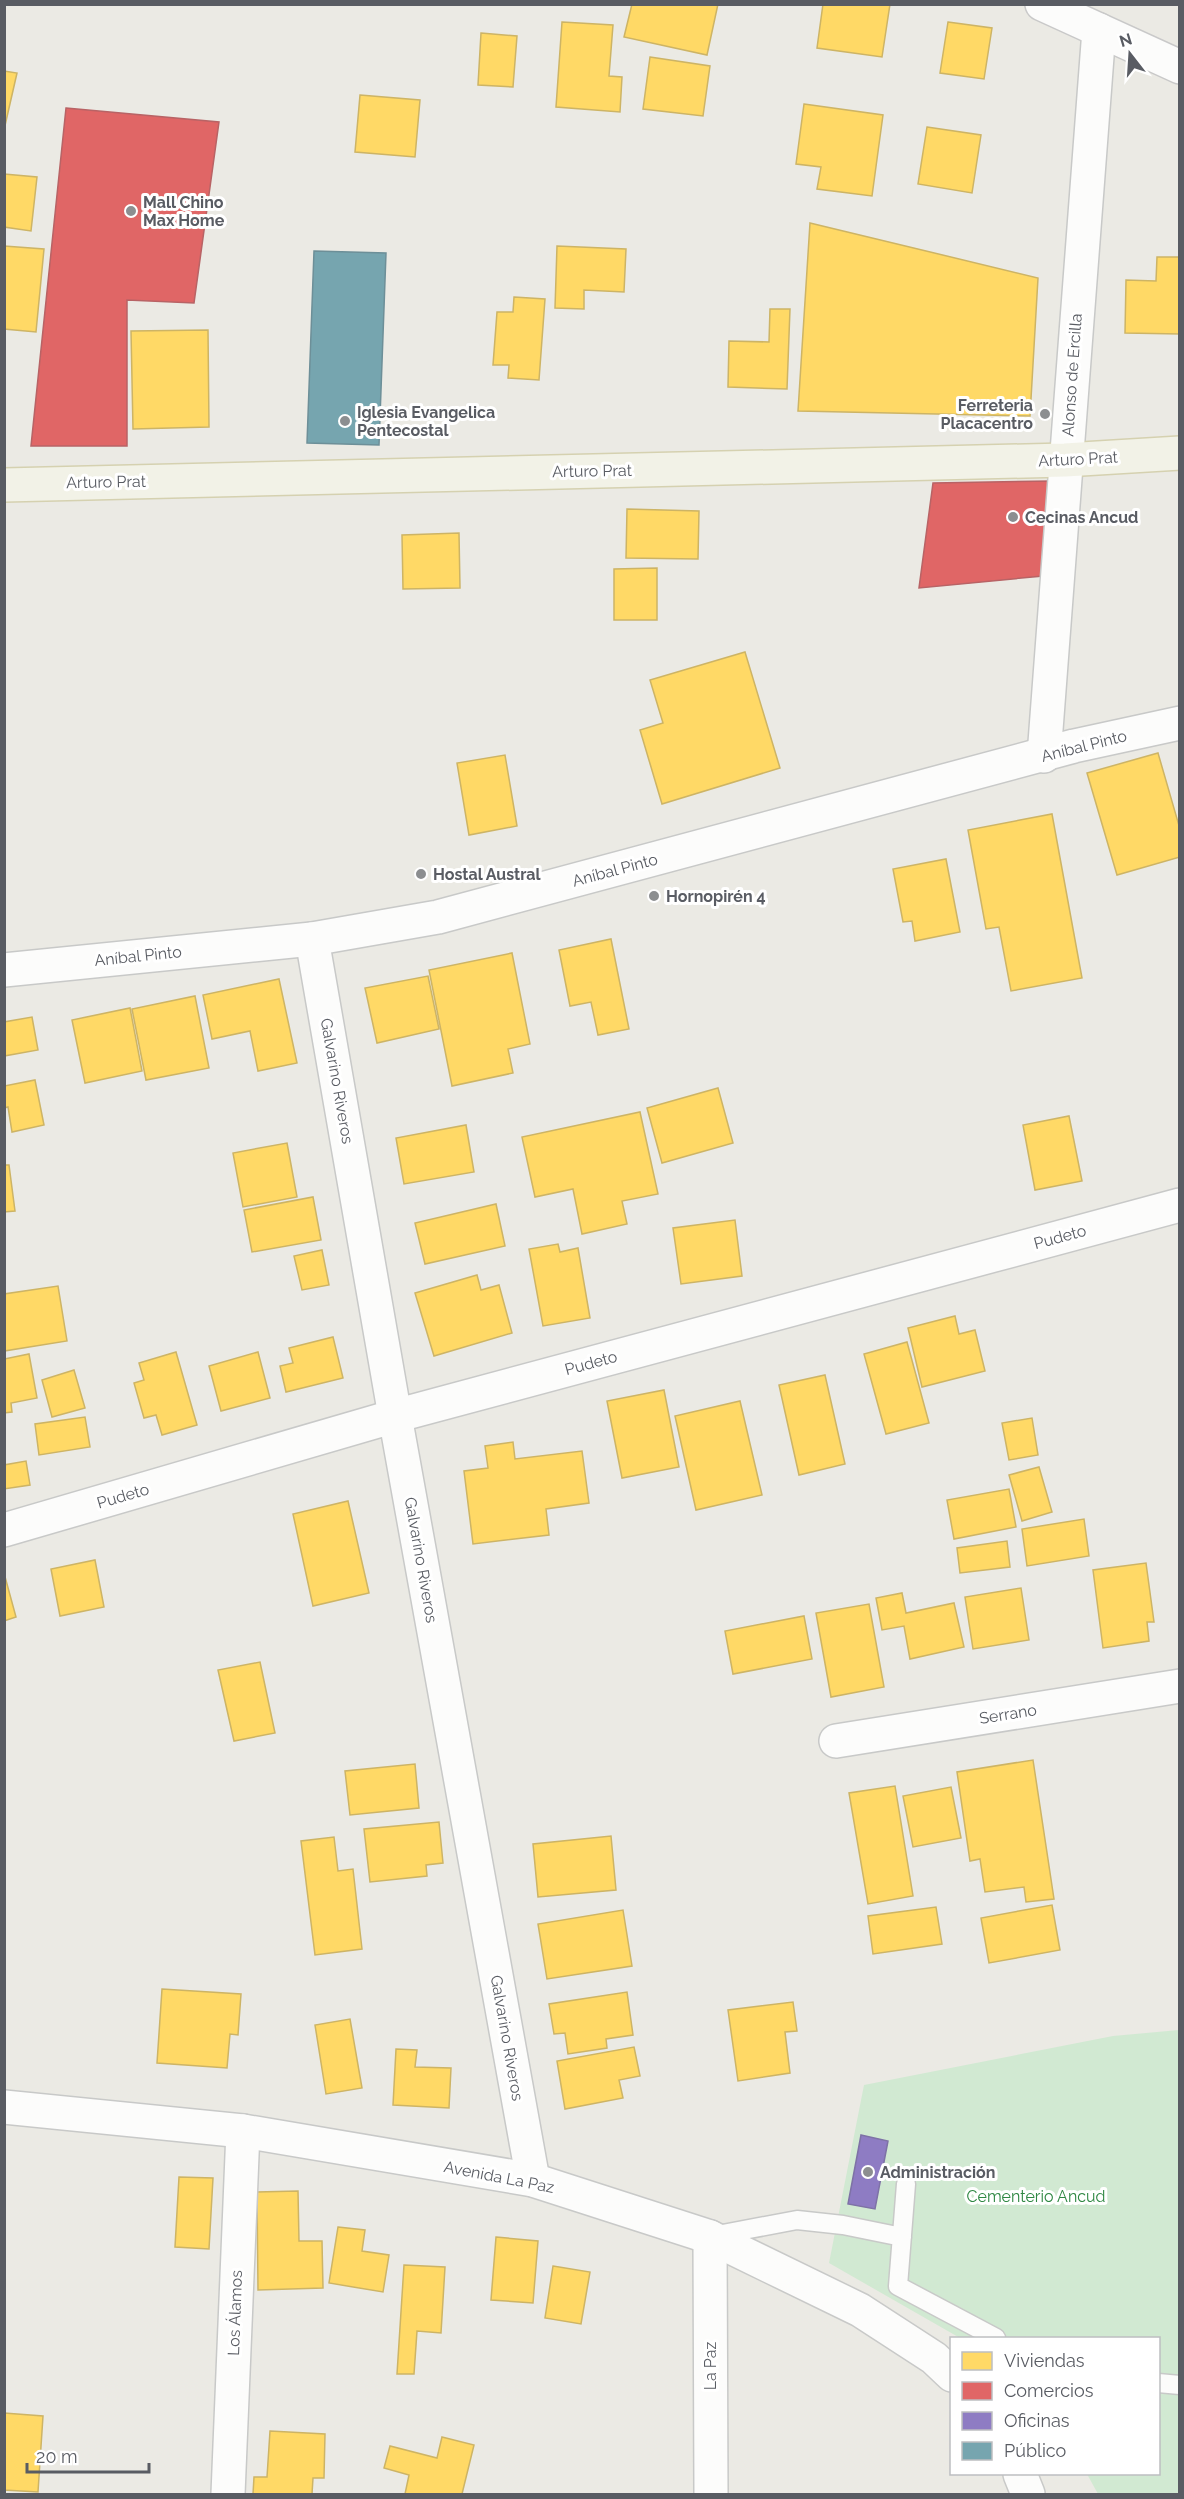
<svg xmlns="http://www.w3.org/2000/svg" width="1184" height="2499" font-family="Raleway,sans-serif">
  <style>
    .green { fill: #d1e9d2 }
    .homes { fill: #ffd966; stroke: #cdb465; stroke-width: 1.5 }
    .shops { fill: #e06666; stroke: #b86365; stroke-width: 1.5 }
    .offices { fill: #8e7cc3; stroke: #7e72a6; stroke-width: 1.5 }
    .public { fill: #76a5af; stroke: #6d8f98; stroke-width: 1.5 }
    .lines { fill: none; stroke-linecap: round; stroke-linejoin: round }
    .service-casing { stroke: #c8c9c8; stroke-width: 21 }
    .minor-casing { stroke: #c8c9c8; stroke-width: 36 }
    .tertiary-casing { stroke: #c8c9c8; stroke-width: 36 }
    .secondary-casing { stroke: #c9c9c9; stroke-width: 36 }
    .primary-casing { stroke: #d5d1b0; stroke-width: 36 }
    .service { stroke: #fcfcfb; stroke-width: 18 }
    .minor { stroke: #fcfcfb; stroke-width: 33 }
    .tertiary { stroke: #fcfcfb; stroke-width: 33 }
    .secondary { stroke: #fcfcfb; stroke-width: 33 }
    .primary { stroke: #f2f2e7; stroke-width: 33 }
    .poi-dot { fill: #8c8e90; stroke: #fff; stroke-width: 2 }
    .labels { text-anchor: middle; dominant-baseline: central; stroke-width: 6; stroke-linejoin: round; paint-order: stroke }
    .poi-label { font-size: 16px; font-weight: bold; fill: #595c63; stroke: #fff; text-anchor: start }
    .street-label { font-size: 16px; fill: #595c63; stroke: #fff }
    .park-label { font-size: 16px; fill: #2e8742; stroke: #fff }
  </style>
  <rect width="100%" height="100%" fill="#ebeae4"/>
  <path class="green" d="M1179,2030V2494H1098L1087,2474H1158V2338H960L829,2263L864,2085L1113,2036Z"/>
  <path class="homes" d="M632,4H718L707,55L624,37Z
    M823,4H890L882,57L817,48Z
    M562,22L613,25L609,76L622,77L620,112L556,107Z
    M948,22L992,28L984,79L940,73Z
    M481,33L517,36L513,87L478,85Z
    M650,57L710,66L703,116L643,109Z
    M4,71L17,73L4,130Z
    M360,95L420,100L415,157L355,152Z
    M804,104L883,115L872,196L817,189L821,167L796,164Z
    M927,127L981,135L972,193L918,184Z
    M4,174L37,177L31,231L4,227Z
    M810,223L1038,278L1030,416L798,411Z
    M4,246L44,249L36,332L4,329Z
    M557,246L626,249L624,292L584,290V309L555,308Z
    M1157,257H1180V334L1125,333L1126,280L1156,281Z
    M514,297L545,299L539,380L508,378L509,365H493L497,312H513Z
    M770,309H790L787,389L728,387L729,341L769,342Z
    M208,330L209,427L133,429L131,331Z
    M627,509L699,511L698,559L626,558Z
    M459,533L460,588L403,589L402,535Z
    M657,568V620H614V569Z
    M745,652L780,768L662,804L640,730L663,723L650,680Z
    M1158,753L1180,829V857L1117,875L1087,773Z
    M505,755L517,826L469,835L457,763Z
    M1052,814L1082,978L1011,991L999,927L986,929L968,830Z
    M946,859L960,932L915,941L912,921L903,922L893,869Z
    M611,939L629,1029L598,1035L591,1002L570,1006L559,950Z
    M512,953L530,1044L508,1049L513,1073L452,1086L429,970Z
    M428,976L439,1029L377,1043L365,988Z
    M279,979L297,1063L258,1071L250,1031L212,1039L203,995Z
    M195,996L209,1068L146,1080L132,1009Z
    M130,1008L142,1071L85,1083L72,1020Z
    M32,1017L38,1050L4,1056V1022Z
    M35,1080L44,1125L12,1132L8,1107L4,1108V1086Z
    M718,1088L733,1143L662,1163L647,1108Z
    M640,1112L658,1194L622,1201L627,1224L582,1234L573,1189L535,1197L522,1137Z
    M1069,1116L1082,1181L1035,1190L1023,1125Z
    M466,1125L474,1172L404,1184L396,1138Z
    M287,1143L297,1197L243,1207L233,1153Z
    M4,1165H9L15,1211L4,1212Z
    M313,1197L321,1240L252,1252L244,1210Z
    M496,1204L505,1246L425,1264L415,1223Z
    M735,1220L742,1276L681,1284L673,1228Z
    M558,1244L560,1252L578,1248L590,1318L543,1326L529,1249Z
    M322,1250L329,1285L302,1290L294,1256Z
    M477,1275L481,1290L499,1285L512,1333L434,1356L415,1293Z
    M58,1286L67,1341L4,1351V1294Z
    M955,1316L959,1334L975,1330L985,1371L922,1387L908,1328Z
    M333,1337L343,1378L286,1392L280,1366L293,1363L289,1348Z
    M907,1342L929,1423L886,1434L864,1354Z
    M176,1352L197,1425L162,1435L156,1415L144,1418L134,1383L144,1380L139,1363Z
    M258,1352L270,1398L221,1411L209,1366Z
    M29,1354L37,1398L11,1403L12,1412L4,1413V1359Z
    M74,1370L85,1408L52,1417L42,1380Z
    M825,1375L845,1464L799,1475L779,1385Z
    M664,1390L679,1467L622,1478L607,1401Z
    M740,1401L762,1495L696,1510L675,1416Z
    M85,1417L90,1447L39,1455L35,1424Z
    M1032,1418L1038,1455L1009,1460L1002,1423Z
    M513,1442L515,1459L582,1451L589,1503L546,1509L549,1535L473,1544L464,1471L488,1468L485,1446Z
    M26,1461L30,1485L4,1489V1465Z
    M1039,1467L1052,1512L1022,1521L1009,1475Z
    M1009,1489L1016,1527L954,1539L947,1500Z
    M348,1501L369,1593L313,1606L293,1514Z
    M1084,1519L1089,1556L1027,1566L1022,1529Z
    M1007,1541L1010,1567L960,1573L957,1548Z
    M95,1560L104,1607L60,1616L51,1569Z
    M1146,1563L1154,1622H1147L1149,1641L1103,1648L1093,1570Z
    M4,1573L16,1617L4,1621Z
    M1021,1588L1029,1640L973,1649L965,1597Z
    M902,1593L906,1613L954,1603L964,1647L910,1659L904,1626L882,1630L876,1598Z
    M869,1604L884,1687L831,1697L816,1613Z
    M804,1616L812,1659L733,1674L725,1631Z
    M260,1662L275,1733L234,1741L218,1670Z
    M1033,1760L1054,1899L1026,1902L1024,1887L985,1892L980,1859L970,1861L957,1772Z
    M415,1764L419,1808L350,1815L345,1771Z
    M895,1786L913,1896L868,1904L849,1793Z
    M951,1787L961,1838L913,1847L903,1796Z
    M439,1822L443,1863L426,1865L427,1876L370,1882L364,1829Z
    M611,1836L616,1890L538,1897L533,1844Z
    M334,1837L338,1871L353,1869L362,1949L315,1955L301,1841Z
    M1052,1905L1060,1950L989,1963L981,1918Z
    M936,1907L942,1944L873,1954L868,1916Z
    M623,1910L632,1966L547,1979L538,1924Z
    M162,1989L241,1994L238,2035L230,2034L227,2068L157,2063Z
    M627,1992L633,2035L606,2039L607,2048L568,2054L565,2033L554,2034L549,2004Z
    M793,2002L797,2031L785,2032L790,2073L738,2081L728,2010Z
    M350,2019L362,2088L326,2094L315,2025Z
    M634,2047L640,2076L619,2080L623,2098L565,2109L557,2061Z
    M396,2049L417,2050L415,2067L451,2068L449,2108L393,2105Z
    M179,2177L213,2178L209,2249L175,2247Z
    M298,2191L299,2241H322L323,2288L258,2290L257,2192Z
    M338,2227L365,2230L362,2251L389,2255L383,2292L329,2283Z
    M496,2237L538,2241L533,2303L491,2300Z
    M404,2265L445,2267L441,2333L417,2331L414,2374H397Z
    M553,2266L590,2272L581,2324L545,2318Z
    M4,2413L43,2416L38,2492L4,2490Z
    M270,2431L325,2434L324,2478H313L312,2494H253L254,2477H267Z
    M442,2437L474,2445L462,2494H405L409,2475L384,2468L390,2446L437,2458Z"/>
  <path class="shops" d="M66,108L219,122L194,303L127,300V446H31Z
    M1052,481L1043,576L919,588L933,483Z"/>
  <path class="offices" d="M861,2135L888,2141L875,2209L848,2204Z"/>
  <path class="public" d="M314,251L386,253L379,445L307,443Z"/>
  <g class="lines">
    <g class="service-casing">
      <path id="service" d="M906,2184L898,2286L996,2338
        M712,2236L797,2220L843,2225L902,2237
        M1158,2383L1180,2385"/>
    </g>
    <g class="minor-casing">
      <path id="minor" d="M1044,756L1099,30
        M312,939L395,1416L533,2180
        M4,1530L395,1416L1180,1205
        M836,1741L1180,1686
        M710,2237L711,2494
        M228,2494L243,2131"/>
    </g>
    <g class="tertiary-casing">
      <path id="tertiary" d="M4,970L312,939L438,917L1074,746L1180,723
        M4,2107L243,2131L533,2180L710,2237L860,2310L934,2358L952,2375
        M1020,2474L1028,2494"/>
    </g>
    <g class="secondary-casing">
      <path id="secondary" d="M1042,4L1180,67"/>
    </g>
    <g class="primary-casing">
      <path id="primary" d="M4,485L1065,460L1180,453"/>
    </g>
    <use href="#service" class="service"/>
    <use href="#minor" class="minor"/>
    <use href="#tertiary" class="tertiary"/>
    <use href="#secondary" class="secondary"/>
    <use href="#primary" class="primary"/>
  </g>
  <g class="poi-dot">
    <circle cx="131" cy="211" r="6"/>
    <circle cx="1045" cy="414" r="6"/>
    <circle cx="345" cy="421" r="6"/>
    <circle cx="1013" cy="517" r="6"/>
    <circle cx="421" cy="874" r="6"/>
    <circle cx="654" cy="896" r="6"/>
    <circle cx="868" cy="2172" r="6"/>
  </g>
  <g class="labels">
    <g class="poi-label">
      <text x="143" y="202">Mall Chino<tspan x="143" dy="18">Max Home</tspan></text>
      <text x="1033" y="405" text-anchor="end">Ferreteria<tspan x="1033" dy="18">Placacentro</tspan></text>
      <text x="357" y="412">Iglesia Evangelica<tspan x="357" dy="18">Pentecostal</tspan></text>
      <text x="1025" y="517">Cecinas Ancud</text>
      <text x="433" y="874">Hostal Austral</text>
      <text x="666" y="896">Hornopirén 4</text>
      <text x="880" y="2172">Administración</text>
    </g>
    <g class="street-label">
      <text transform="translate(1072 375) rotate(-86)">Alonso de Ercilla</text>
      <text transform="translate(1078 459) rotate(-3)">Arturo Prat</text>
      <text transform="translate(592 471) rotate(-1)">Arturo Prat</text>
      <text transform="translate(106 482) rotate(-1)">Arturo Prat</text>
      <text transform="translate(1084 746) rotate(-14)">Aníbal Pinto</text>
      <text transform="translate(615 870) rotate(-15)">Aníbal Pinto</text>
      <text transform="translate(138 956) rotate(-6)">Aníbal Pinto</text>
      <text transform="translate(337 1081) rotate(80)">Galvarino Riveros</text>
      <text transform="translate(1060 1237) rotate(-15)">Pudeto</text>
      <text transform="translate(591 1363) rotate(-15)">Pudeto</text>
      <text transform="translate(123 1496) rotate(-16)">Pudeto</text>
      <text transform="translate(421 1560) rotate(80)">Galvarino Riveros</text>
      <text transform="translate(1008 1714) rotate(-9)">Serrano</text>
      <text transform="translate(507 2038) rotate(80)">Galvarino Riveros</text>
      <text transform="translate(499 2177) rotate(11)">Avenida La Paz</text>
      <text transform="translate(235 2313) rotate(-88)">Los Álamos</text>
      <text transform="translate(710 2366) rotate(-90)">La Paz</text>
    </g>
    <g class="park-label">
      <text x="1036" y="2196">Cementerio Ancud</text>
    </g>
  </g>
  <rect width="1184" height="2499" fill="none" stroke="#595c63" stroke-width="12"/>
  <rect x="950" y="2337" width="210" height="138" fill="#ffffff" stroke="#bdbec1" stroke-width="1.5"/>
  <rect x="962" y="2352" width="30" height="18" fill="#ffd966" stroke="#bdbec1" stroke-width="1.5"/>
  <text x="1004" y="2367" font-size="18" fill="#595c63">Viviendas</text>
  <rect x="962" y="2382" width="30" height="18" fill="#e06666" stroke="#bdbec1" stroke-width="1.5"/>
  <text x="1004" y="2397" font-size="18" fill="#595c63">Comercios</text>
  <rect x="962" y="2412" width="30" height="18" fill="#8e7cc3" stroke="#bdbec1" stroke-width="1.5"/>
  <text x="1004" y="2427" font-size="18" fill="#595c63">Oficinas</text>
  <rect x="962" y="2442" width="30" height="18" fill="#76a5af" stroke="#bdbec1" stroke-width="1.5"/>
  <text x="1004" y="2457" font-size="18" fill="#595c63">Público</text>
  <g transform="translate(1130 54) rotate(343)" stroke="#ffffff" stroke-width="4.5" paint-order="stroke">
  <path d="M0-4.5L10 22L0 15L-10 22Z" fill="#595c63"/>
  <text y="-9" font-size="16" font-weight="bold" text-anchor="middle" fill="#595c63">N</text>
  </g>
  <path d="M27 2463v9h122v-9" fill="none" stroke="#595c63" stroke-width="3"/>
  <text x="36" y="2463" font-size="18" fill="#595c63" stroke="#ffffff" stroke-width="4.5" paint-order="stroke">20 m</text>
</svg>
